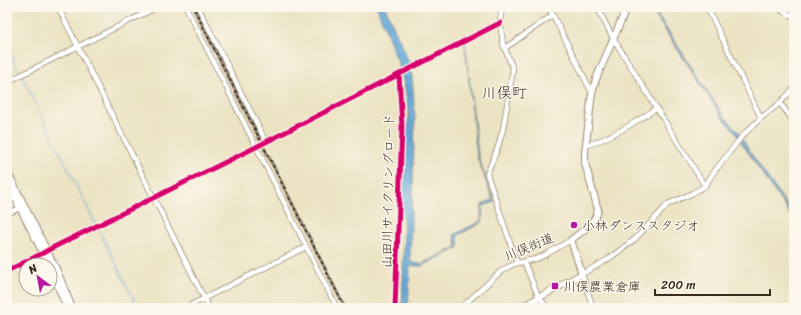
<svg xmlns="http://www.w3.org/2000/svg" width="801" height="315" font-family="Sriracha,'Klee One',sans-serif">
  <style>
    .water { fill: #63a8d8; stroke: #4f697b }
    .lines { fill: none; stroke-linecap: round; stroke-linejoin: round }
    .stream { stroke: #63a8d8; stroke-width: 1 }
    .minor-casing { stroke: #948670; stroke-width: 6 }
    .major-casing { stroke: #948670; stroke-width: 8 }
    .minor { stroke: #fff; stroke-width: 4.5 }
    .major { stroke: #fff; stroke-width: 6 }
    .rail-casing { stroke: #3b2a1e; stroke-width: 2.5 }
    .rail { stroke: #fbf7ec; stroke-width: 1; stroke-dasharray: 3; stroke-linecap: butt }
    .cycleway-casing { stroke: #fbf7ec; stroke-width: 8 }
    .cycleway { stroke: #d6006c; stroke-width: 5 }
    .poi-dot { fill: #b5179e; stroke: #fbf7ec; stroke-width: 1.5 }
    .labels { text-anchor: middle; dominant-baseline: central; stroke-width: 3; stroke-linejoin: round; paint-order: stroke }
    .street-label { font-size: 13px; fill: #3b2a1e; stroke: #fbf7ec }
    .poi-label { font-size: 13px; fill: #3b2a1e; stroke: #fbf7ec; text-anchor: start }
    .quarter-label { font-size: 15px; fill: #3b2a1e; stroke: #fbf7ec }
  </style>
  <rect width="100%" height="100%" fill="#fbf7ec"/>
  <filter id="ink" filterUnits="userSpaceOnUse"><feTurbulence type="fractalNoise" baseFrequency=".025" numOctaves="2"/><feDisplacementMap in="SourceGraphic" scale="8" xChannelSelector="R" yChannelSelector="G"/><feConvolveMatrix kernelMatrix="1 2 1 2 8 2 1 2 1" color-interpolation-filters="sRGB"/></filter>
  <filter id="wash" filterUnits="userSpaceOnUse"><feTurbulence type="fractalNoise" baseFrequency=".012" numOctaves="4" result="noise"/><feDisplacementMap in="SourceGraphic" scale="16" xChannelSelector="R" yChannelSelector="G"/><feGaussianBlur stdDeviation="0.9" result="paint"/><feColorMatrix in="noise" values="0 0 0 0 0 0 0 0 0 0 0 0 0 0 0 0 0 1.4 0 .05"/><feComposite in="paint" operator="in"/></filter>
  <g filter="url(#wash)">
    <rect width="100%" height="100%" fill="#ece3c3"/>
    <path class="water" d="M377,7H385L408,60L412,77L415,118L413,170V190L411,216L410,262L421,264L457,247L454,236L455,234L480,222L481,220L482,206L483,204L493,200L477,156L465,43L478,156L495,202L483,206L482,221L481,223L458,235C456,240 461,244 458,248L421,266H410L408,308H402L404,243L403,206L406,153L407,146V135L409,114L405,88L399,65Z
      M650,7H652L723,115L738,131L750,152L794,216V220L741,142L735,131L721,115Z"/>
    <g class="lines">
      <path class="stream" d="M7,47L20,73
        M22,76L96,225
        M98,228L138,308"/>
    </g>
  </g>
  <g filter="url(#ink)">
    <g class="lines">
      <g class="minor-casing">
        <path id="minor" d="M58,7L209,308
          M186,7L337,308
          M198,7L266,142
          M503,7L501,14L500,23L502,36L503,44L513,69L503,129L498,147L487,174L517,263
          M547,7L553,15L592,93
          M597,7L613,38L705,186
          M707,7L761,118
          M775,7L785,12L794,17
          M505,48L553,15
          M7,82L157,7
          M780,103L794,122
          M586,144L588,145C614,136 634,123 657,108
          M7,214L22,207
          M524,262L539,298L549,308
          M7,271L43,253L50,249L256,147L500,23
          M7,300L11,308
          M185,308L306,247
          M462,308L465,304L500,272L508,267L517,263L536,259L545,255L571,240
          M593,308L582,274L607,260L635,239L658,215L668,204L691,194L705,186L714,172L743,135L761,118L780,103L794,88"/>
      </g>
      <g class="major-casing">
        <path id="major" d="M7,171L57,271L72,308
          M7,182L49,265
          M50,267L67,308
          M520,308L582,274L571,240C582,231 595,224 598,210L585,163V152L592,93L596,79L627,7"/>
      </g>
      <use href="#minor" class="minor"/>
      <use href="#major" class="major"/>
      <g class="rail-casing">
        <path id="rail" d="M193,7L345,308"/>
      </g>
      <use href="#rail" class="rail"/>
      <g class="cycleway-casing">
        <path id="cycleway" d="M7,271L43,253L50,249L256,147L500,23
          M395,308L402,127L399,75"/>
      </g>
      <use href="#cycleway" class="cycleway"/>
    </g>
  </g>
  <g class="poi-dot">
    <circle cx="574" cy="225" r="4"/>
    <rect x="551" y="282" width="8" height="8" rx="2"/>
  </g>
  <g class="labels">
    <g class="street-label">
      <text transform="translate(388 191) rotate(-89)">山田川サイクリングロード</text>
      <text transform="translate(529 247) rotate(-23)">川俣街道</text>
    </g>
    <g class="poi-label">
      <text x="582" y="225">小林ダンススタジオ</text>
      <text x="563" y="286">川俣農業倉庫</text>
    </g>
    <g class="quarter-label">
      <text x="504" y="93">川俣町</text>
    </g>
  </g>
  <rect width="801" height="315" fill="none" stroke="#fbf7ec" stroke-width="24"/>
  <g transform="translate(38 277) rotate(328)"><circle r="19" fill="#fbf7ec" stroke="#aea59a"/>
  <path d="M0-3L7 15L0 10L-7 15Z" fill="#b5179e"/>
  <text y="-6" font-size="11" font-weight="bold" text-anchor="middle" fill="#3b2a1e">N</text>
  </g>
  <path d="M655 289v6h115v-6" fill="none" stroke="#3b2a1e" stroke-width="2"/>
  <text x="661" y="289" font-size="12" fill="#3b2a1e" stroke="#fbf7ec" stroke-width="3" paint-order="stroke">200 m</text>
</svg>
